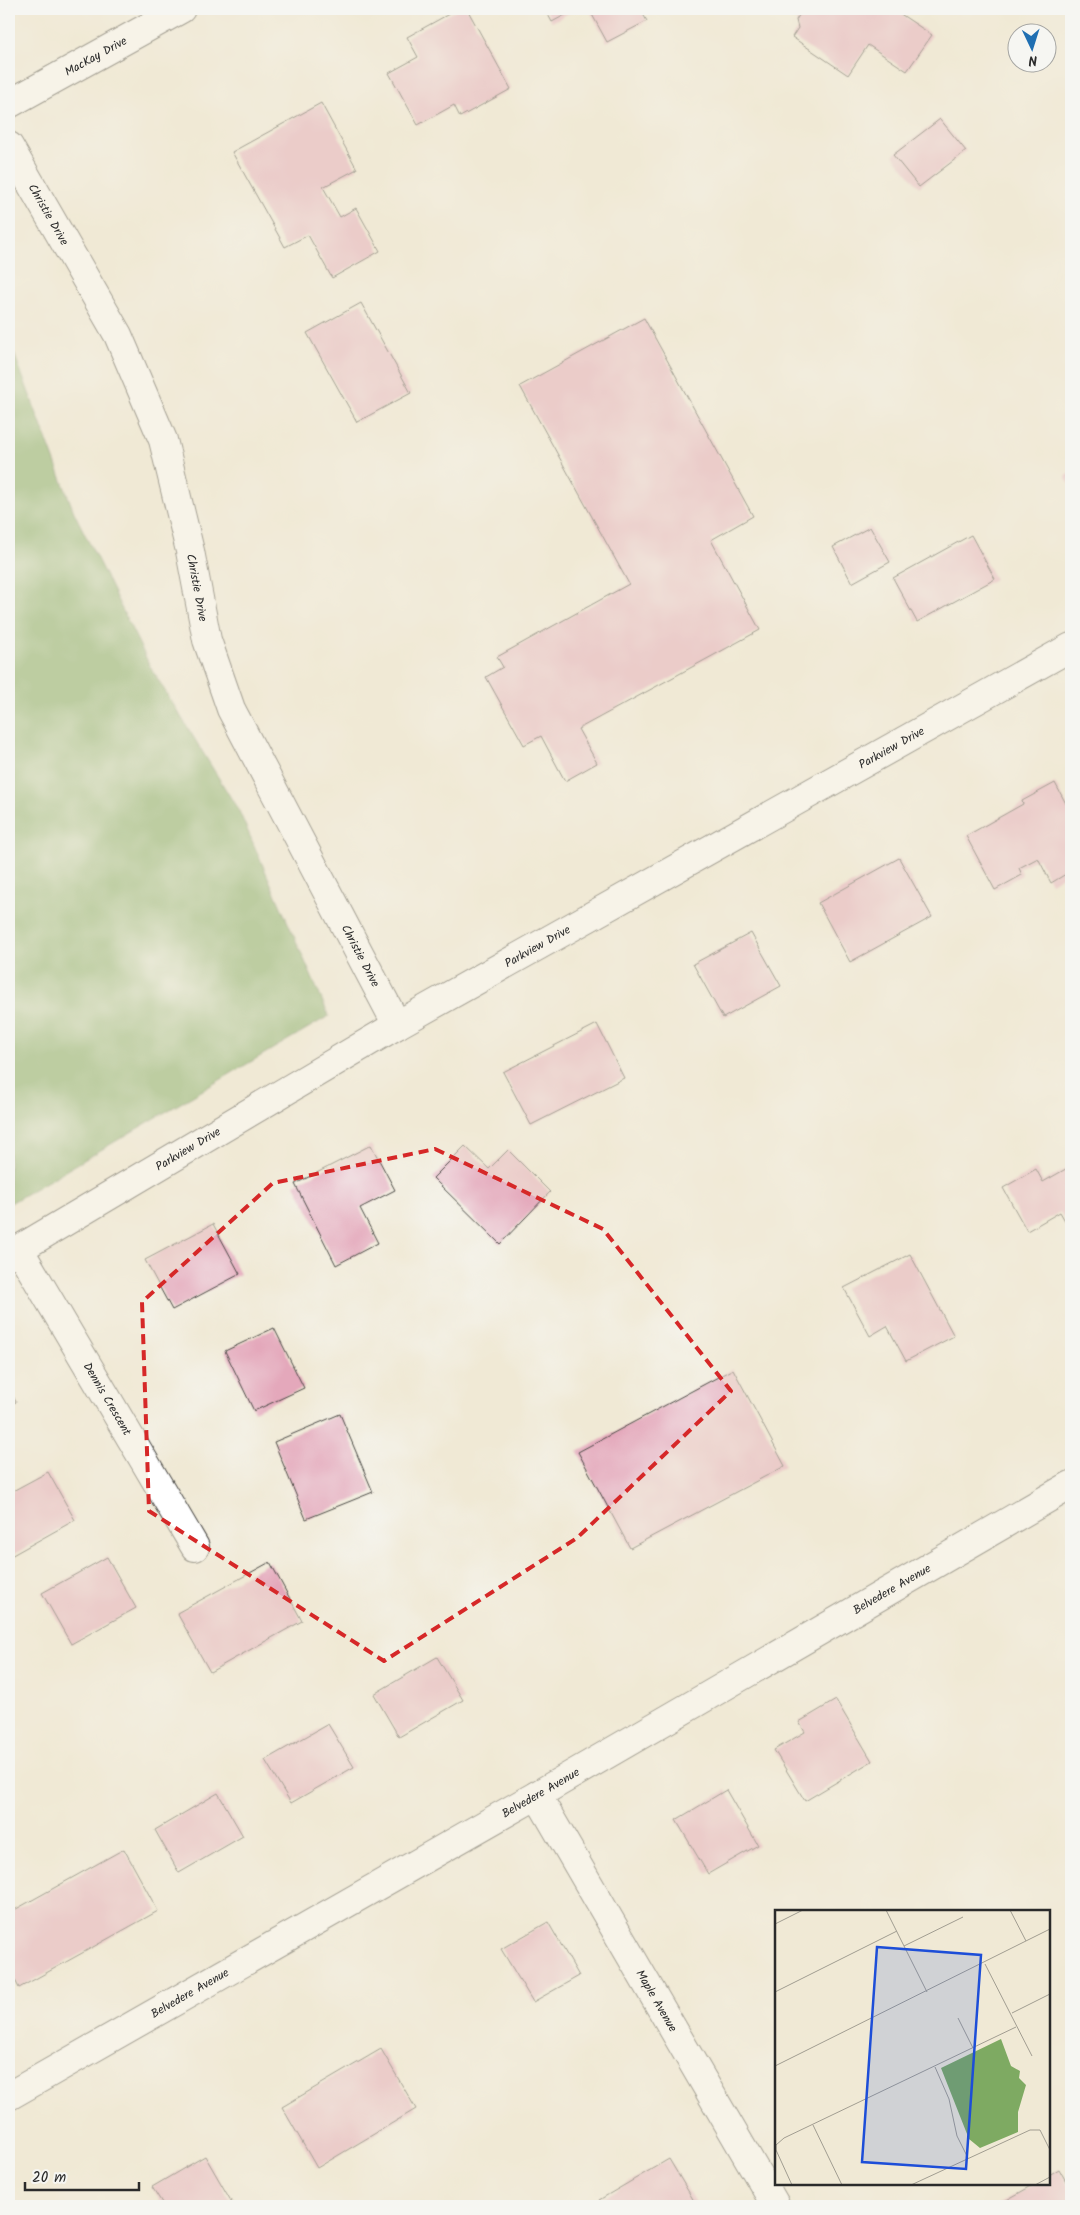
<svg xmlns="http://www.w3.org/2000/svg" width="1080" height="2215" viewBox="0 0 1080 2215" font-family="Kalam,sans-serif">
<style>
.forest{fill:#7eaa62;stroke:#546a46}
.building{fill:#e4a8bb}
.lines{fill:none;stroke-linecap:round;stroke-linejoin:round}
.street-casing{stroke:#494844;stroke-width:30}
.secondary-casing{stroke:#494844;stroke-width:30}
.street{stroke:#fff;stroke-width:28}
.secondary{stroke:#fff;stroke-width:28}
.marked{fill:none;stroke:#d62828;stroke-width:4;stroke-dasharray:10 6;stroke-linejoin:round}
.labels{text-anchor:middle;stroke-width:4.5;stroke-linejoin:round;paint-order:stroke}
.street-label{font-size:12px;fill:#2b2b2b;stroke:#f6f6f2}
.inset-road{fill:none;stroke:#a19d91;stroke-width:1}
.view{fill:#1d4ed8;fill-opacity:0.15;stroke:#1d4ed8;stroke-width:2.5}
.inset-edge{fill:none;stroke:#2b2b2b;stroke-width:2.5}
</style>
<rect width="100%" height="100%" fill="#f6f6f2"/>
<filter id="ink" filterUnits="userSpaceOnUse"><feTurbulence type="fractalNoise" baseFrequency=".02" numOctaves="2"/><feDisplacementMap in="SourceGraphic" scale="10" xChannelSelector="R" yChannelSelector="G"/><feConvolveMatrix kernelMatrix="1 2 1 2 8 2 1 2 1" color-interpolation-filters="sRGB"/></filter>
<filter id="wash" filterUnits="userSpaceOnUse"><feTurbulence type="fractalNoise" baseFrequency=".0096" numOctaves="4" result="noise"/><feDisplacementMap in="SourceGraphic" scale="20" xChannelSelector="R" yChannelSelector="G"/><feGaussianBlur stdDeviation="1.12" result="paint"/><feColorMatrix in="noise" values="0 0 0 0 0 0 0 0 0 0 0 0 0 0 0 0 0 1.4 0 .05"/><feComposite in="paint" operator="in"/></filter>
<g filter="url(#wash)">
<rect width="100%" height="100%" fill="#f0e9d5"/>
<path class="forest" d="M 9,340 L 74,512 L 151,668 L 239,811 L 329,1016 L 9,1204 Z"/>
<g id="blocks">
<path class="building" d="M 458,9 L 467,9 L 511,89 L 460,117 L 454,105 L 418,125 L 389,73 L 418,57 L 407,37 Z
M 545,9 L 576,9 L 552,22 Z
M 589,9 L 640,9 L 647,21 L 607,42 Z
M 803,9 L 893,9 L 932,35 L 907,71 L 868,45 L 848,75 L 792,37 L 798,28 L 796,20 Z
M 321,103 L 357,169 L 323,187 L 340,217 L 356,208 L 380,251 L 332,278 L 308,235 L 285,247 L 232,152 Z
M 940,119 L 966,151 L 919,187 L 893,155 Z
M 361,303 L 411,393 L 357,422 L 307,333 Z
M 644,318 L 753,516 L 711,540 L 760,630 L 578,729 L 597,763 L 565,781 L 541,736 L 524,745 L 486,677 L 503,667 L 497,657 L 629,584 L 520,386 Z
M 1071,473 L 1071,488 L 1065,476 Z
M 870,527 L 890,562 L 852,583 L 833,547 Z
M 971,535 L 995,579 L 917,622 L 893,578 Z
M 1055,783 L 1071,813 L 1071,871 L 1051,883 L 1038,858 L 1019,868 L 1022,875 L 995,890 L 966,836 L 1023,804 L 1022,801 Z
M 899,858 L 932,917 L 850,962 L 818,903 Z
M 751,933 L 781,986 L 723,1018 L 693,964 Z
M 597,1024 L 624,1078 L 531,1125 L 503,1072 Z
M 371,1145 L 395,1190 L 360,1208 L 378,1243 L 336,1265 L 295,1184 Z
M 465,1146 L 489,1169 L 508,1150 L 550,1192 L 500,1244 L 433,1178 Z
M 1071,1166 L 1071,1231 L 1060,1212 L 1027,1231 L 1003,1188 L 1036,1169 L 1043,1182 Z
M 213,1224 L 240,1274 L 172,1310 L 145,1260 Z
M 910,1254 L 954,1336 L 906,1361 L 887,1326 L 870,1336 L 844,1288 Z
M 274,1328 L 304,1388 L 254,1411 L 225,1351 Z
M 733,1369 L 785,1466 L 630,1548 L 578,1452 Z
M 9,1388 L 16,1402 L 9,1406 Z
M 340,1414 L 373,1492 L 306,1519 L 274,1442 Z
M 48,1472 L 75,1520 L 9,1557 L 9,1493 Z
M 107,1557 L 136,1608 L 71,1644 L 42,1593 Z
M 270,1562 L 302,1621 L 210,1672 L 177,1613 Z
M 437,1657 L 463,1700 L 399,1737 L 374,1694 Z
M 836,1700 L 872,1761 L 805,1801 L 774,1750 L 805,1732 L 799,1722 Z
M 328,1724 L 354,1767 L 291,1803 L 265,1760 Z
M 726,1790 L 758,1845 L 708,1874 L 676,1820 Z
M 218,1793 L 243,1836 L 179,1873 L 155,1830 Z
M 124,1849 L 158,1911 L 19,1988 L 9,1968 L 9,1913 Z
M 548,1922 L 579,1976 L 533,2002 L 501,1949 Z
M 381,2049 L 416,2109 L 317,2168 L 282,2107 Z
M 205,2156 L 234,2206 L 164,2206 L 152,2187 Z
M 669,2159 L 697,2206 L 603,2206 L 599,2200 Z
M 1059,2169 L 1071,2190 L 1071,2206 L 996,2206 L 1035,2184 L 1049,2184 L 1049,2175 Z"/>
</g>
</g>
<g filter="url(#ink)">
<use href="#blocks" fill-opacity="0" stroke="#494844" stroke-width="1"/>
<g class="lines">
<defs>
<g id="street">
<path id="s1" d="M 9,104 L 181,9"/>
<path id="s2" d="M 9,146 L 118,335 L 163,440 L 190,551 L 207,640 L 231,709 L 397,1025"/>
<path id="s3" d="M 19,1249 L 195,1547"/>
<path id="s4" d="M 9,1255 L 397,1025 L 1071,647"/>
<path id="s5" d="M 537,1795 L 776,2206"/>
</g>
<g id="secondary">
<path id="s6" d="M 9,2096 L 537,1795 L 1071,1485"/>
</g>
</defs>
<use href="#street" class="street-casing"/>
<use href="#secondary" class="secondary-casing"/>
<use href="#street" class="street"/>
<use href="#secondary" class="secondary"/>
</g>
</g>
<path d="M0 0H1080V2215H0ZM 435,1149 L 603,1229 L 731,1391 L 577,1538 L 384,1661 L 149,1511 L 142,1302 L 273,1183 Z" fill="#f0e9d5" fill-opacity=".55" fill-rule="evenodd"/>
<path class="marked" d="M 435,1149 L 603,1229 L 731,1391 L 577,1538 L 384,1661 L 149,1511 L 142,1302 L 273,1183 Z"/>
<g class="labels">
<g class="street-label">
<text dy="4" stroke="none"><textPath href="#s1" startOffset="99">MacKay Drive</textPath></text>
<text dy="4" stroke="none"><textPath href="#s2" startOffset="79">Christie Drive</textPath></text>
<text dy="4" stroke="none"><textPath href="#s2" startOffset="484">Christie Drive</textPath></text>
<text dy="4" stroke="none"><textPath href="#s4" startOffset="1018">Parkview Drive</textPath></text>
<text dy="4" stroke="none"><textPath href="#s4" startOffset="612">Parkview Drive</textPath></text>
<text dy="4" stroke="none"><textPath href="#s2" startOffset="889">Christie Drive</textPath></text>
<text dy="4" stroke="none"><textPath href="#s4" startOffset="208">Parkview Drive</textPath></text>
<text dy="4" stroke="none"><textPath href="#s3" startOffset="174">Dennis Crescent</textPath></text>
<text dy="4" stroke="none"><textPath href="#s6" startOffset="1018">Belvedere Avenue</textPath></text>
<text dy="4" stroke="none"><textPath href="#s6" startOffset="612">Belvedere Avenue</textPath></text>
<text dy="4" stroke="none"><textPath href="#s6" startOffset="208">Belvedere Avenue</textPath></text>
<text dy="4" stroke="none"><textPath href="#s5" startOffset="238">Maple Avenue</textPath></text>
</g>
</g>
<g transform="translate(775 1910)">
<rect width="275" height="275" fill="#f0e9d5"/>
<path d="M 226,129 L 236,156 L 245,161 L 244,168 L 251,175 L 243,202 L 243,222 L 205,238 L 194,229 L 166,158 Z" fill="#7eaa62"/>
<path class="inset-road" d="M 111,0 L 152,82M 235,0 L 251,31M 0,14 L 28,0M 129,36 L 188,7M 210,54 L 257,146M 0,82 L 122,21M 237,103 L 275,84M 183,108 L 198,138M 0,156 L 275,19M 160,157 L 174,189 L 182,226 L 193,248M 38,215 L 67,275M 17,275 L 1,240 L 1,235 L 9,228 L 241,117M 136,275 L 255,220 L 265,220 L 275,240M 260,275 L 275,267"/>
<path class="view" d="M 102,37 L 206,45 L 191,259 L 87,252 Z"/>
<rect width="275" height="275" class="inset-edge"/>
</g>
<rect width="1080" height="2215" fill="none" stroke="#f6f6f2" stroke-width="30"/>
<g transform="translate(1032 48) rotate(176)"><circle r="24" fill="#f6f6f2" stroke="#a5a5a2"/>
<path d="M0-4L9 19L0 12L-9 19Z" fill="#1f6fb2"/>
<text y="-8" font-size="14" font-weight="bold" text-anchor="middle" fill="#2b2b2b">N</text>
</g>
<path d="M25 2182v8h114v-8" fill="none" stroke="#2b2b2b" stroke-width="2.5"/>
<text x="32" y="2182" font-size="15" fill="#2b2b2b" stroke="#f6f6f2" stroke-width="4" paint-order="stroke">20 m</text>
</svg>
